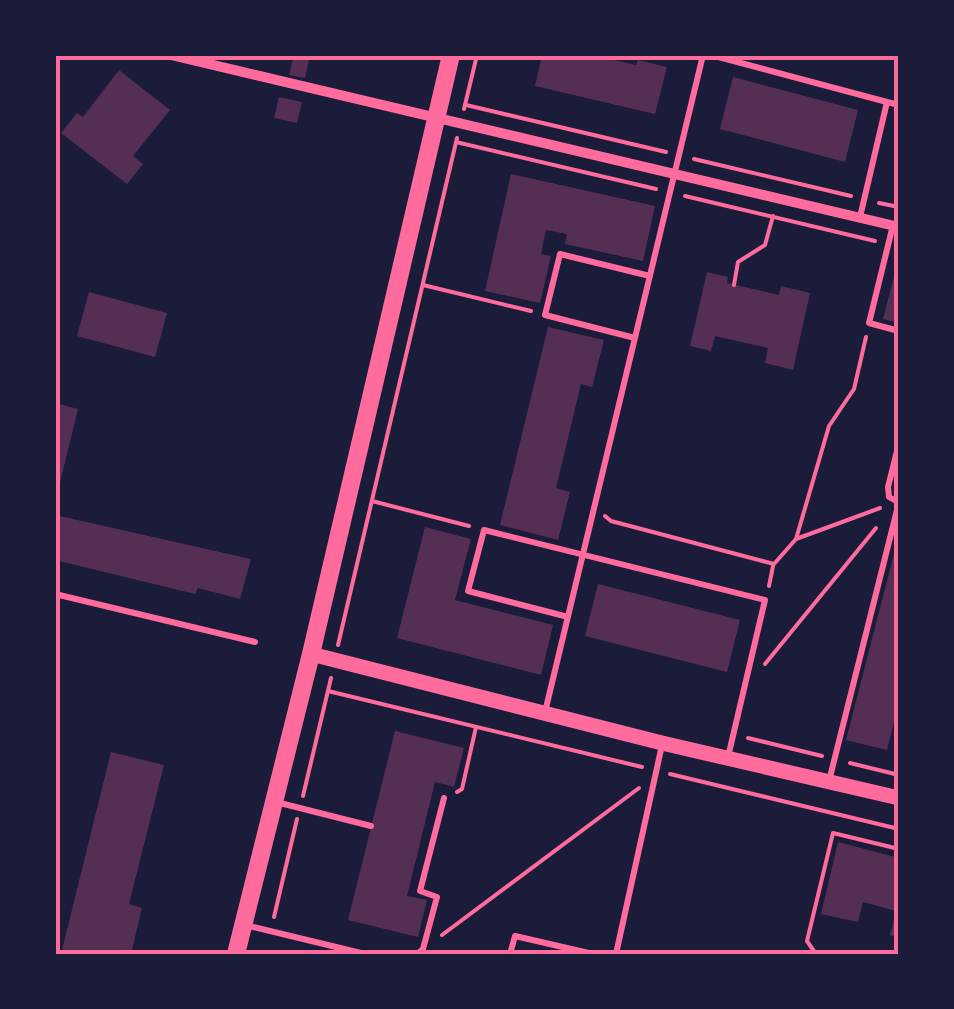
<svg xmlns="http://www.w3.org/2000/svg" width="954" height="1009" viewBox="0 0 954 1009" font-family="'Open Sans',sans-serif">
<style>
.building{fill:#542f53}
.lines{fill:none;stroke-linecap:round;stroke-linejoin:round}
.path{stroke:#ff6b9d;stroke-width:4}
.service{stroke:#ff6b9d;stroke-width:6}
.minor{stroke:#ff6b9d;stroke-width:10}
.tertiary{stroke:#ff6b9d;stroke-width:15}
.secondary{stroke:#ff6b9d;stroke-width:18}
.neatline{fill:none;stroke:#ff6b9d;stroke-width:4}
</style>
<rect width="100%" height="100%" fill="#1b1b3a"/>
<path class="building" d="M 294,55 L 310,55 L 305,78 L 289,75 Z
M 542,55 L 592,55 L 636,65 L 638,60 L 667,67 L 655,114 L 535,86 Z
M 119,70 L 170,110 L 133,156 L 143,164 L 127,184 L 61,133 L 77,113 L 83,117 Z
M 733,77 L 858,110 L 845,162 L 720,129 Z
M 279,97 L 302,102 L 297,123 L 274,118 Z
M 511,174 L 655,206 L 643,261 L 565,244 L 567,234 L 546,230 L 541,254 L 551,256 L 540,303 L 485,291 Z
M 898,261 L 899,261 L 899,323 L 883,319 Z
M 707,272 L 728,277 L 727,283 L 779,295 L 781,286 L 810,293 L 793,370 L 765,363 L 768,348 L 715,336 L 711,351 L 690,346 Z
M 89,292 L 167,313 L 155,357 L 77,336 Z
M 548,327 L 604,340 L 592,387 L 581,384 L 556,488 L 570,492 L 558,540 L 500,525 Z
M 55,403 L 78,409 L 56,499 L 55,499 Z
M 55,515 L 251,559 L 240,599 L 198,588 L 195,594 L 55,560 Z
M 425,527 L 471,539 L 455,600 L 553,625 L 541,675 L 397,638 Z
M 898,538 L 899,702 L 887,750 L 846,740 Z
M 598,584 L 740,620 L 727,672 L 585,636 Z
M 395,731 L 464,748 L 454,787 L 435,782 L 407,896 L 427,900 L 418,937 L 348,920 Z
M 111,752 L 164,765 L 129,904 L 142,908 L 131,954 L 61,954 Z
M 838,842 L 899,858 L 899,938 L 890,935 L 896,911 L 863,902 L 858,922 L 821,914 Z"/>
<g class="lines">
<path class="path" d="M 466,105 L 666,152
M 464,109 L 477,55
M 456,142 L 656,189
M 694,159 L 851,196
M 685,196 L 875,241
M 879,203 L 899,207
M 423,285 L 531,311
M 734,285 L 738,262 L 765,245 L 773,216
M 372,501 L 469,526
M 605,516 L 611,521 L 774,564 L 796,539 L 829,426 L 854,389 L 866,337
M 796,539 L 880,508
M 769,586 L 773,566
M 338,645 L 457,138
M 765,664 L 876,528
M 328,691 L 642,767
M 748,738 L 822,756
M 850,763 L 899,775
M 670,774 L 899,829
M 457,792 L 462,789 L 476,727
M 303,796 L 331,678
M 274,917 L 297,819
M 442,935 L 639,788
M 816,954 L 807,941 L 833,833 L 899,849"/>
<path class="service" d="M 711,55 L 887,102
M 860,217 L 887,102 L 899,105
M 893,225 L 869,323 L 899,331
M 635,338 L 545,315 L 560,254 L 650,276
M 898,502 L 889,497 L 888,487 L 899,443
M 55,594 L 255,642
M 568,617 L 468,591 L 484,530 L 765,600 L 728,757
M 545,712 L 703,55
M 829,781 L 899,502
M 276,802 L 371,826
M 245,925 L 365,954
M 417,954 L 423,949 L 437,897 L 420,891 L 444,798
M 510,954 L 515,936 L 593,954
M 616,954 L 662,745"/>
<path class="minor" d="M 171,55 L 899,227"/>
<path class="tertiary" d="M 311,654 L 662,743 L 899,798"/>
<path class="secondary" d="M 236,954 L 311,654 L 451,55"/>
</g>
<rect width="954" height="1009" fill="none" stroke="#1b1b3a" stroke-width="115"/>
<rect x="58" y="58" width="838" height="894" class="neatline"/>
</svg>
